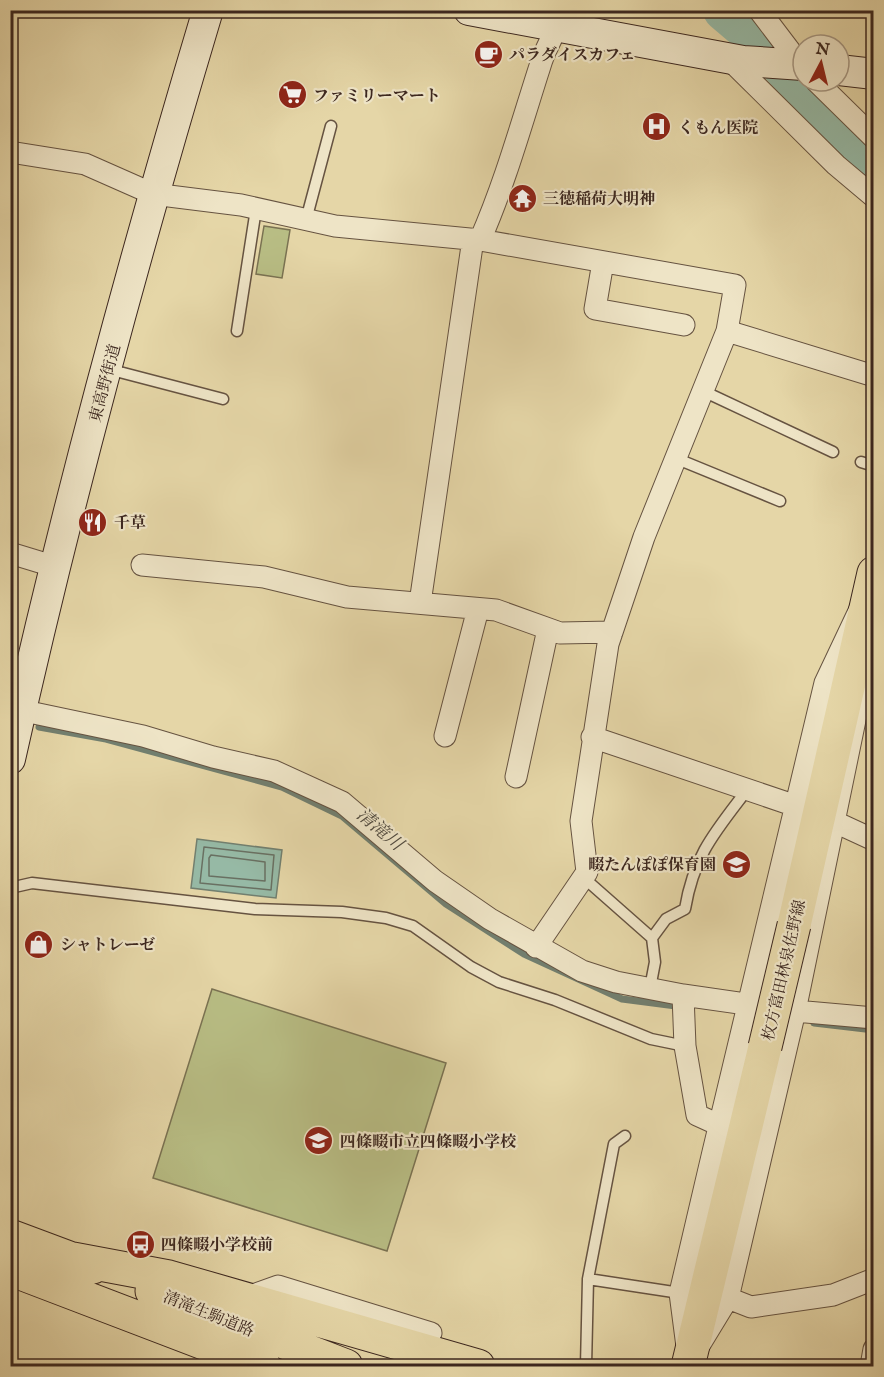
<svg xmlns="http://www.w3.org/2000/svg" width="884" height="1377" viewBox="0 0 884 1377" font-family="'IM FELL English','Noto Serif JP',serif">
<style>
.green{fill:#b8bd84;stroke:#7a7252;stroke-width:1.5}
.water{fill:#96b9a5;stroke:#727f6f;stroke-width:1.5}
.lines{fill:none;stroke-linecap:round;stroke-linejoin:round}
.shore{stroke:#697062;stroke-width:1.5}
.stream{stroke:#727f6f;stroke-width:7}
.river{stroke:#96b9a5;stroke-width:42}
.lane-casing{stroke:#665341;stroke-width:13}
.street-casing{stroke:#665341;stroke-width:23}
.secondary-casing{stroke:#3c271f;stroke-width:32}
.primary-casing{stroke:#3c271f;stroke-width:35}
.highway-casing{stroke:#3c271f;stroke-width:35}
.lane{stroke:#eee4c6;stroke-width:10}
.street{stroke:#eee4c6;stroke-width:21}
.secondary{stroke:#eee4c6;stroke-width:30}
.primary{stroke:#e5d6a7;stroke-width:33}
.highway{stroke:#e5d6a7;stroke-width:33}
.primary-bridge-casing{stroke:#3c271f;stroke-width:35;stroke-linecap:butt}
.primary-bridge{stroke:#e5d6a7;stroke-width:33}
.labels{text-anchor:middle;stroke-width:4.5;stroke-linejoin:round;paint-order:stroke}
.poi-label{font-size:16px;font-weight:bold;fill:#3c271f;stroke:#eee4c6;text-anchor:start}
.street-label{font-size:16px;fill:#3c271f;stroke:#eee4c6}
.water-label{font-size:18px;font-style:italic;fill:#524c40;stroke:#eee4c6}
</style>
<rect width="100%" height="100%" fill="#e5d6a7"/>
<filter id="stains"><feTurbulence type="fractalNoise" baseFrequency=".00333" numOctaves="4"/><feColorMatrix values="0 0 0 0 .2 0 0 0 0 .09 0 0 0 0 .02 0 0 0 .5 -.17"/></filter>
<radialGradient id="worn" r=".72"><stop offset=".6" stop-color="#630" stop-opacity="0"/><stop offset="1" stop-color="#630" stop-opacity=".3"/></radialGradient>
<path class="green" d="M 264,226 L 290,230 L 282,278 L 256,274 Z
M 212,989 L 446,1063 L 387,1251 L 153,1178 Z"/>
<path class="water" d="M 197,839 L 282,850 L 276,898 L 191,888 Z"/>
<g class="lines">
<path class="shore" d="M 204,847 L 274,855 L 271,890 L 200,883 Z
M 211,855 L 265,862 L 265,881 L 209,876 L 209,858 Z"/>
<path class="stream" d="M 39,727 L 106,739 L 282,787 L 342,816 L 446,904 L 524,954 L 622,999 L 676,1006
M 814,1023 L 874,1030"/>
<path class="river" d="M 724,10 L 757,38 L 874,167"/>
<defs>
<path id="lane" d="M 306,220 L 331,126
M 237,331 L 256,209
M 108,369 L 223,399
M 703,391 L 833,452
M 675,458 L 780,501
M 861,462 L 874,466
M 584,878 L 652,938 L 655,962 L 650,988
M 10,888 L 32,883 L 255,909 L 342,912 L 386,918 L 413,926 L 471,967 L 499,982 L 555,1000 L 651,1039 L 685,1046
M 652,938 L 666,919 L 685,909 C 694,855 715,832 747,790
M 588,1279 L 680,1293
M 586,1366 L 588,1279 L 614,1144 L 625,1136"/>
<path id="street" d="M 759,10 L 803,68
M 728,58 L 836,165 L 874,197
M 816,81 L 874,138
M 10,152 L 85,164 L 153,194 L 241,205 L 335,226 L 480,240
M 603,262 L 595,309 L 684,325
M 727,331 L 874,376
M 10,553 L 56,567
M 142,565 L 264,577 L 347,597 L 496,610 L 560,633 L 612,632
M 869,590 L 860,696 L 795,1011 L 728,1298 L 689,1362 L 680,1293 L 713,1152 L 825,683 Z
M 420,603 L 473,239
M 10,708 L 143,736 L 213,757 L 274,771 L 342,802 L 435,881 L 490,919 L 582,971 L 616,982 L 683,995 L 795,1011 L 874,1018
M 445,736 L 478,609
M 592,737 L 796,806
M 516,777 L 548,629
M 835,822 L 874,840
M 536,947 L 587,872 L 581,821 L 608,644 L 644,537 L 727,331 L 735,285 L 480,240 C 505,183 521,125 540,66 C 546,44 557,35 560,10
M 683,995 L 685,1046 L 697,1115 L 719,1125
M 245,1298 L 278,1286 L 431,1333
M 728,1298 L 751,1307 L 833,1295 L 874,1279
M 871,1366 L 874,1349"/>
<path id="secondary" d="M 469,10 L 743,61 L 803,65
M 839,70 L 874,74
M 10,759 C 66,507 134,257 208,10"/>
<path id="primary" d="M 794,925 L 874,573
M 688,1366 L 765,1047"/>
<path id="highway" d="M 10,1236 L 93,1267
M 73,1259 L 169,1277 L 478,1366
M 10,1269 L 264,1366
M 152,1291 L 346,1366"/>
</defs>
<use href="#lane" class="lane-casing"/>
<use href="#street" class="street-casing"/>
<use href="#secondary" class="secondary-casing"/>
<use href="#primary" class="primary-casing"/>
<use href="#highway" class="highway-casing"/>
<use href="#lane" class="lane"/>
<use href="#street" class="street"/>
<use href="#secondary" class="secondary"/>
<use href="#primary" class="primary"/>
<use href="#highway" class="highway"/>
<defs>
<path id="primary-bridge" d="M 765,1047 L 794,925"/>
</defs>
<use href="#primary-bridge" class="primary-bridge-casing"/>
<use href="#primary-bridge" class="primary-bridge"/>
</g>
<defs>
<symbol id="cafe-disc" viewBox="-11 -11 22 22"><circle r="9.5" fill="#8f2418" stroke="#eee4c6"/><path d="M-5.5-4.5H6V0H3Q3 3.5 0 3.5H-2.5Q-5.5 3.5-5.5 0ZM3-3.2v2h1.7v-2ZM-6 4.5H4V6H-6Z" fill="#fff"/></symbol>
<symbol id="supermarket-disc" viewBox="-11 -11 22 22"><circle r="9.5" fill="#8f2418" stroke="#eee4c6"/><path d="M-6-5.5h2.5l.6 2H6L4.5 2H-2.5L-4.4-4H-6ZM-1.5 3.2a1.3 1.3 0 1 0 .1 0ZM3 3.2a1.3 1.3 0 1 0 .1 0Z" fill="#fff"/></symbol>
<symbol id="hospital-disc" viewBox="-11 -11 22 22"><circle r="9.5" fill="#8f2418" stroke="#eee4c6"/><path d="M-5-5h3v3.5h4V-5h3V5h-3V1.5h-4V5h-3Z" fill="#fff"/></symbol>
<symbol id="temple-disc" viewBox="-11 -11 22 22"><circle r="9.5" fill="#8f2418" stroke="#eee4c6"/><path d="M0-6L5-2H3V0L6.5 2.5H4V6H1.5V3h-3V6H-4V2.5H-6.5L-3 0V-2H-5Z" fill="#fff"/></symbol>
<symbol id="restaurant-disc" viewBox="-11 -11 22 22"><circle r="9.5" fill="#8f2418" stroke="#eee4c6"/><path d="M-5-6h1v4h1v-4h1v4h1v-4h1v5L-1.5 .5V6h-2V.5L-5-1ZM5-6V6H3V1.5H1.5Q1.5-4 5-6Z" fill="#fff"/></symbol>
<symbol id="school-disc" viewBox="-11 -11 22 22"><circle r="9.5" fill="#8f2418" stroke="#eee4c6"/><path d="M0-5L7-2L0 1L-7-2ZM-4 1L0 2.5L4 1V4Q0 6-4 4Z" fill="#fff"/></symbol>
<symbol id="shop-disc" viewBox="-11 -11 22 22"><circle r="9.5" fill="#8f2418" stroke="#eee4c6"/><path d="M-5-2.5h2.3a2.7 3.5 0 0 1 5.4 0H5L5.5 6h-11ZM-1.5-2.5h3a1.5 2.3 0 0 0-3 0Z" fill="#fff"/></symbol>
<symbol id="bus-disc" viewBox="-11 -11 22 22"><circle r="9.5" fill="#8f2418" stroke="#eee4c6"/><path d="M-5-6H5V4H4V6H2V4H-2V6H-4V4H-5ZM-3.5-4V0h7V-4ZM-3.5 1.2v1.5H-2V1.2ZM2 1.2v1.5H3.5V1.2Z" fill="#fff"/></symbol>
</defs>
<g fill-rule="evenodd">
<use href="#cafe-disc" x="472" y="38" width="33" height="33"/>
<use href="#supermarket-disc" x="276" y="78" width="33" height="33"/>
<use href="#hospital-disc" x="640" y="110" width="33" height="33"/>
<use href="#temple-disc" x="506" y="182" width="33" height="33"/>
<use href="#restaurant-disc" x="76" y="506" width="33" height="33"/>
<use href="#school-disc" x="720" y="848" width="33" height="33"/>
<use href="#shop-disc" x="22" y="928" width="33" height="33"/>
<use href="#school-disc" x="302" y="1124" width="33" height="33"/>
<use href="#bus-disc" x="124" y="1228" width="33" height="33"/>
</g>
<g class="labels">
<g class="poi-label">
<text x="509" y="60">パラダイスカフェ</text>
<text x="313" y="101">ファミリーマート</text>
<text x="678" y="133">くもん医院</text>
<text x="543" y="204">三徳稲荷大明神</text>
<text x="114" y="528">千草</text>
<text x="716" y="870" text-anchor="end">畷たんぽぽ保育園</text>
<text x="60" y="950">シャトレーゼ</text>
<text x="340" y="1147">四條畷市立四條畷小学校</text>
<text x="161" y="1250">四條畷小学校前</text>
</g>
<g class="street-label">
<text transform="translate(104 383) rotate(-75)" y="6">東高野街道</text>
<text transform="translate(783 970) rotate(-77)" y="6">枚方富田林泉佐野線</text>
<text transform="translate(209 1313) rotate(22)" y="6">清滝生駒道路</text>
</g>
<g class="water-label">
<text transform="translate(380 829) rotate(40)" y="6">清滝川</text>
</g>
</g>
<rect width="884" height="1377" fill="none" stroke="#e5d6a7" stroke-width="36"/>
<rect x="12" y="12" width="860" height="1353" fill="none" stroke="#3c271f" stroke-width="3"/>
<rect x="18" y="18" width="848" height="1341" fill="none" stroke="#3c271f" stroke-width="1.5"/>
<g transform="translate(821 63) rotate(7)"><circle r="28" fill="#eee4c6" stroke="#a79883" stroke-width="1.5"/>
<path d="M0-4.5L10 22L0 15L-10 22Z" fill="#8f2418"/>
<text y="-9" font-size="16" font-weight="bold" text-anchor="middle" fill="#3c271f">N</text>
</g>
<rect width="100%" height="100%" filter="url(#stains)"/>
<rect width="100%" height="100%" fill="url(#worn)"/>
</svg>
